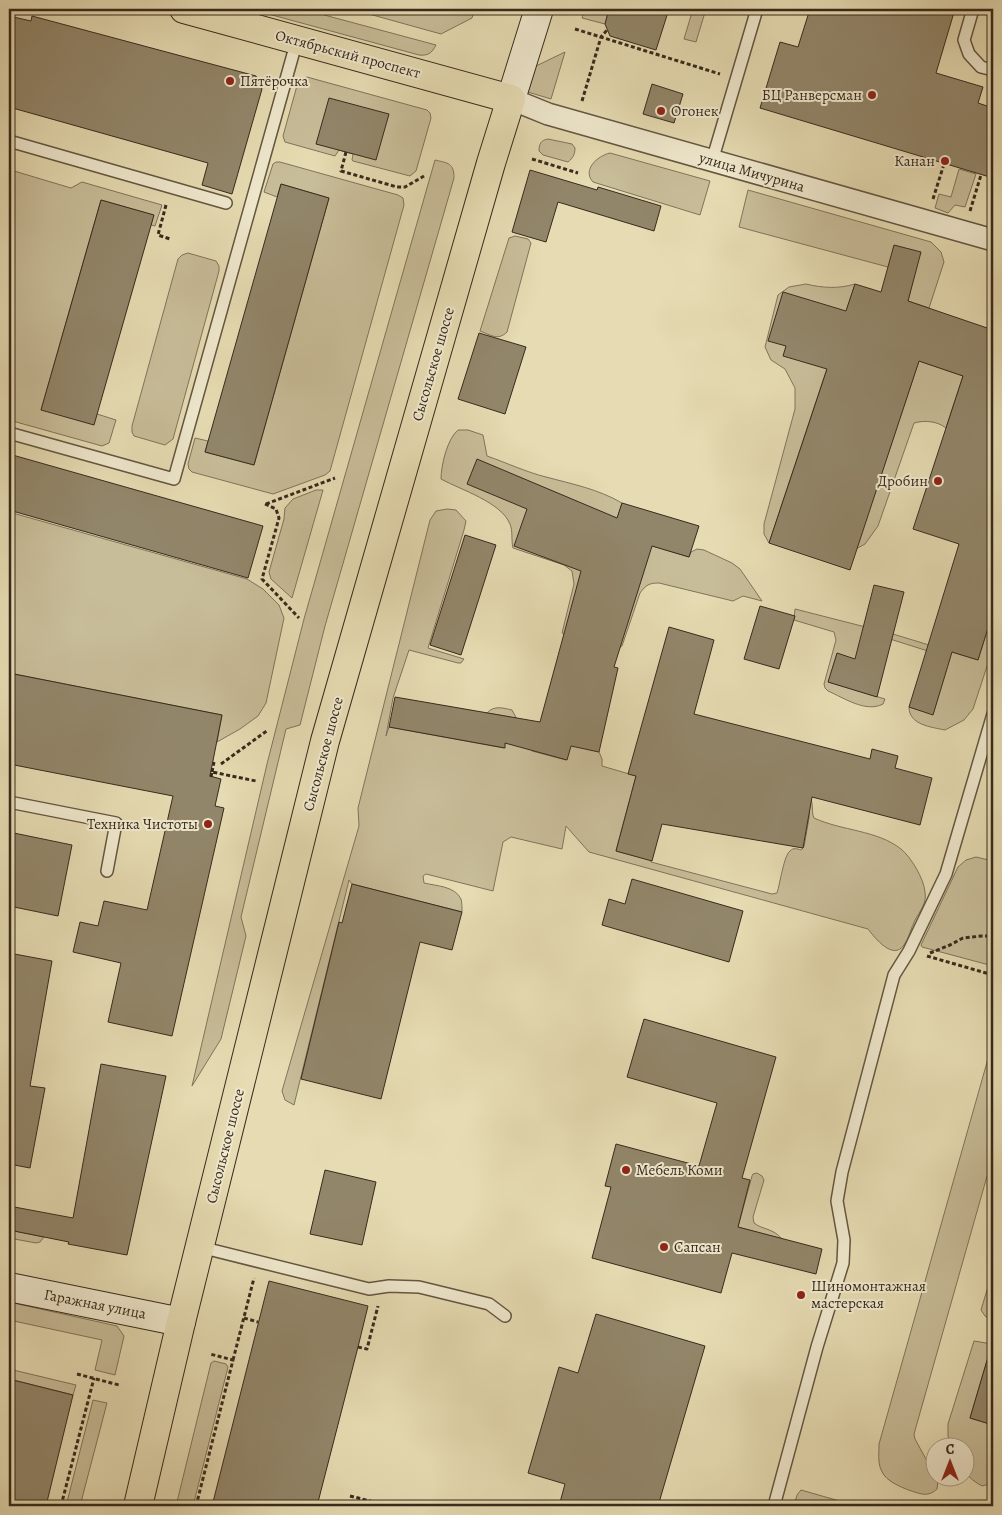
<svg xmlns="http://www.w3.org/2000/svg" width="1002" height="1515" viewBox="0 0 1002 1515" font-family="Alegreya,serif">
<style>
.green{fill:#c8bd99;stroke:#80745b}
.building{fill:#92866a;stroke:#372a1d}
.lines{fill:none;stroke-linecap:round;stroke-linejoin:round}
.lane-casing{stroke:#635642;stroke-width:14}
.street-casing{stroke:#635642;stroke-width:24}
.secondary-casing{stroke:#372a1d;stroke-width:30}
.primary-casing{stroke:#372a1d;stroke-width:30}
.path{stroke:#372a1d;stroke-width:3;stroke-dasharray:4 2.5;stroke-linecap:butt}
.lane{stroke:#efe8cd;stroke-width:11}
.street{stroke:#efe8cd;stroke-width:21}
.secondary{stroke:#efe8cd;stroke-width:28}
.primary{stroke:#e6dbb2;stroke-width:28}
.poi-dot{fill:#8f2418;stroke:#efe8cd;stroke-width:2}
.labels{text-anchor:middle;stroke-width:4;stroke-linejoin:round;paint-order:stroke}
.street-label{font-size:15px;fill:#372a1d;stroke:#efe8cd}
.poi-label{font-size:15px;fill:#372a1d;stroke:#efe8cd;text-anchor:start}
</style>
<rect width="100%" height="100%" fill="#e6dbb2"/>
<filter id="stains"><feTurbulence type="fractalNoise" baseFrequency=".004" numOctaves="4"/><feColorMatrix values="0 0 0 0 .2 0 0 0 0 .09 0 0 0 0 .02 0 0 0 .5 -.17"/></filter>
<radialGradient id="worn" r=".72"><stop offset=".6" stop-color="#630" stop-opacity="0"/><stop offset="1" stop-color="#630" stop-opacity=".3"/></radialGradient>
<path class="green" d="M 250,9 L 302,9 L 436,45 C 432,53 428,56 419,55 Z
M 351,9 L 475,9 L 472,18 L 441,34 Z
M 585,9 L 609,9 L 605,24 L 582,18 Z
M 693,9 L 706,9 L 696,42 L 684,39 Z
M 565,52 L 551,99 L 528,92 L 536,66 Z
M 307,77 L 427,110 L 430,113 L 431,118 L 416,171 L 410,176 L 353,161 L 352,160 L 353,154 L 339,150 L 335,156 L 285,142 L 283,136 L 298,82 L 302,79 Z
M 548,139 L 572,144 L 575,148 C 575,154 573,158 568,162 L 543,155 L 539,151 C 539,144 541,140 548,139 Z
M 610,153 L 710,181 L 700,215 L 593,182 C 582,170 597,156 610,153 Z
M 435,160 C 448,163 454,163 454,178 L 325,626 L 300,725 L 286,729 L 241,917 L 246,936 L 221,1039 L 192,1086 L 267,764 L 304,619 Z
M 276,162 L 280,162 L 398,195 L 403,198 L 404,205 L 330,471 L 325,475 L 273,494 L 192,472 L 189,469 L 188,464 L 195,438 L 208,441 L 205,452 L 254,465 L 329,198 L 281,184 L 277,197 L 264,192 L 273,164 Z
M 9,167 L 14,171 L 71,188 L 82,182 L 162,205 L 155,226 L 151,225 L 153,215 L 101,200 L 41,410 L 97,414 L 116,420 L 109,443 L 102,446 L 9,420 Z
M 959,169 L 976,174 L 965,207 L 955,205 L 948,213 L 935,208 L 939,194 L 951,197 Z
M 748,190 L 931,242 L 941,252 L 944,262 L 929,308 L 908,301 L 914,276 L 888,267 L 739,227 Z
M 515,236 L 528,239 L 531,243 L 507,332 C 498,341 491,335 480,331 L 509,238 Z
M 188,253 L 216,261 L 219,266 L 219,271 L 173,439 L 165,445 L 134,436 L 132,432 L 132,426 L 178,259 L 182,255 Z
M 806,284 C 823,288 838,289 855,284 L 769,543 L 764,534 L 764,524 L 795,409 L 795,388 L 785,369 L 771,360 L 765,347 L 778,295 L 789,287 Z
M 919,361 L 963,376 L 946,428 C 937,421 925,420 914,423 L 878,526 L 865,544 L 856,549 Z
M 458,430 L 468,430 L 483,435 L 487,456 C 507,463 526,472 546,477 C 572,484 598,489 622,503 L 613,534 L 689,557 L 691,552 L 697,549 L 704,550 L 732,563 L 740,569 L 762,601 L 743,596 L 733,601 L 659,583 C 649,583 646,585 640,593 L 622,646 L 618,648 L 564,634 L 562,633 L 574,584 L 572,571 L 564,565 L 513,548 C 511,540 513,531 510,524 C 501,502 461,490 441,479 C 441,466 447,439 458,430 Z
M 316,490 L 323,490 L 292,598 L 271,579 L 269,572 L 284,519 L 285,508 L 293,499 Z
M 447,509 L 456,510 L 466,521 L 464,530 L 428,648 L 464,659 L 461,663 L 458,663 L 409,650 L 393,698 L 386,736 L 389,727 L 504,748 L 510,717 L 487,713 C 494,705 503,708 512,710 L 519,723 L 536,735 L 532,751 L 566,760 L 571,745 L 599,752 L 602,759 L 602,766 L 636,776 L 616,851 L 651,860 L 651,862 L 772,894 L 777,893 C 780,884 784,855 790,851 C 794,847 797,849 801,850 L 804,847 L 809,818 L 810,798 C 814,804 811,812 814,818 C 842,831 877,830 901,849 C 911,857 924,879 925,892 C 927,903 920,911 915,920 C 911,928 909,938 904,945 C 893,961 875,938 868,929 L 589,852 L 566,826 L 562,849 L 511,837 L 503,842 L 493,891 L 430,875 L 426,874 L 423,876 L 424,883 C 436,886 455,886 461,899 C 462,903 462,908 462,912 L 352,884 L 349,880 L 294,1105 L 285,1100 L 282,1091 L 359,826 L 358,808 L 430,520 L 436,511 Z
M 9,512 L 247,579 L 263,589 L 279,605 L 284,618 L 266,703 L 258,716 L 240,729 L 217,742 L 222,715 L 9,673 Z
M 795,609 L 893,634 L 978,660 L 993,612 L 993,648 L 973,709 L 964,720 L 945,730 C 931,727 909,725 909,707 L 933,714 L 950,658 L 871,633 L 862,661 L 828,682 L 885,699 L 883,704 C 866,713 844,698 828,691 L 825,688 L 824,684 L 836,640 L 834,632 L 794,620 Z
M 976,857 L 993,861 L 993,966 L 922,947 L 921,945 L 958,867 L 966,860 Z
M 993,1041 L 993,1155 L 914,1434 L 915,1439 L 938,1481 L 937,1489 C 933,1493 928,1495 922,1494 C 912,1492 890,1484 884,1475 C 877,1465 879,1456 879,1444 Z
M 757,1173 L 762,1176 L 764,1180 L 753,1217 L 754,1223 C 763,1230 773,1228 782,1239 L 738,1227 L 752,1176 L 753,1174 Z
M 9,1230 L 44,1237 L 40,1242 L 36,1243 L 9,1238 Z
M 993,1270 L 993,1321 L 985,1316 L 981,1310 Z
M 9,1302 L 117,1326 L 124,1336 L 115,1375 L 95,1370 L 102,1340 L 9,1320 Z
M 974,1341 L 992,1344 L 970,1418 L 993,1425 L 993,1483 L 982,1486 C 961,1474 965,1469 964,1448 L 953,1447 L 948,1436 L 948,1424 Z
M 214,1361 L 226,1364 L 228,1367 L 193,1506 L 176,1506 L 211,1363 Z
M 9,1369 L 76,1385 L 73,1395 L 9,1379 Z
M 93,1400 L 107,1403 L 80,1506 L 67,1502 Z
M 801,1490 L 857,1506 L 794,1506 L 797,1495 Z"/>
<path class="building" d="M 609,9 L 669,9 L 656,50 L 610,36 L 605,24 Z
M 810,9 L 955,9 L 936,73 L 983,87 L 978,103 L 993,108 L 993,178 L 760,108 L 780,42 L 798,47 Z
M 9,16 L 31,21 L 32,16 L 256,76 L 262,89 L 232,194 L 202,185 L 208,163 L 9,107 Z
M 652,84 L 683,94 L 674,123 L 643,114 Z
M 329,98 L 389,114 L 376,160 L 316,144 Z
M 530,170 L 597,190 L 598,187 L 661,206 L 654,231 L 558,202 L 546,242 L 512,232 Z
M 281,184 L 329,198 L 254,465 L 205,452 Z
M 101,200 L 154,215 L 94,425 L 41,410 Z
M 894,245 L 921,252 L 908,301 L 993,330 L 993,612 L 978,660 L 952,652 L 933,715 L 909,707 L 959,544 L 913,529 L 963,376 L 919,361 L 850,570 L 769,543 L 827,369 L 783,356 L 786,346 L 768,341 L 783,292 L 846,311 L 855,284 L 881,292 Z
M 479,333 L 526,347 L 505,414 L 458,399 Z
M 9,454 L 263,526 L 248,578 L 9,510 Z
M 477,459 L 617,518 L 622,503 L 699,526 L 689,557 L 652,546 L 614,667 L 618,668 L 599,752 L 571,746 L 567,760 L 505,743 L 505,748 L 389,727 L 395,697 L 540,722 L 581,571 L 514,546 L 527,509 L 467,484 Z
M 465,535 L 496,545 L 461,655 L 430,645 Z
M 874,585 L 904,592 L 877,697 L 828,682 L 837,653 L 855,659 Z
M 760,606 L 795,616 L 779,669 L 744,659 Z
M 669,627 L 714,640 L 694,714 L 870,759 L 872,749 L 898,756 L 895,768 L 932,778 L 920,825 L 812,797 L 803,848 L 662,824 L 652,861 L 616,851 L 636,776 L 628,774 Z
M 9,673 L 222,715 L 210,776 L 221,779 L 215,806 L 224,808 L 172,1036 L 108,1022 L 121,963 L 73,952 L 80,922 L 98,926 L 104,901 L 147,910 L 173,796 L 9,764 Z
M 9,832 L 72,845 L 58,916 L 9,906 Z
M 632,879 L 743,911 L 729,962 L 602,925 L 609,899 L 625,904 Z
M 352,884 L 462,912 L 452,950 L 420,942 L 381,1099 L 301,1079 L 339,922 L 342,923 Z
M 9,953 L 52,961 L 30,1086 L 45,1088 L 30,1168 L 9,1164 Z
M 644,1019 L 776,1057 L 742,1178 L 750,1180 L 738,1227 L 822,1249 L 816,1274 L 732,1253 L 721,1293 L 592,1258 L 611,1187 L 605,1186 L 616,1144 L 699,1166 L 717,1103 L 627,1077 Z
M 101,1064 L 166,1076 L 127,1255 L 68,1244 L 69,1242 L 9,1230 L 9,1206 L 73,1218 Z
M 325,1170 L 376,1182 L 362,1245 L 310,1234 Z
M 269,1281 L 368,1306 L 358,1347 L 317,1506 L 212,1506 Z
M 596,1314 L 705,1346 L 658,1506 L 559,1506 L 565,1484 L 528,1473 L 559,1367 L 578,1373 Z
M 988,1357 L 993,1358 L 993,1425 L 970,1418 Z
M 9,1379 L 73,1395 L 46,1506 L 9,1506 Z"/>
<g class="lines">
<defs>
<path id="lane" d="M 973,9 L 964,40 L 969,54 L 981,67 L 993,70
M 9,141 L 226,203
M 712,161 L 757,9
M 9,433 L 174,479 L 297,40
M 9,802 L 116,823 L 107,871
M 200,1247 L 369,1289 L 389,1286 L 419,1287 L 489,1304 L 505,1316
M 774,1506 L 817,1347 L 843,1263 L 844,1240 L 837,1201 L 842,1172 L 894,975 L 909,951 L 946,874 L 993,714"/>
<path id="street" d="M 511,99 L 548,114 L 993,240"/>
<path id="secondary" d="M 511,99 L 539,9
M 9,1287 L 181,1322"/>
<path id="primary" d="M 138,1506 L 181,1322 L 325,741 L 491,163 L 511,99 L 184,9"/>
</defs>
<use href="#lane" class="lane-casing"/>
<use href="#street" class="street-casing"/>
<use href="#secondary" class="secondary-casing"/>
<use href="#primary" class="primary-casing"/>
<path class="path" d="M 575,29 L 720,74
M 582,101 L 601,37 L 607,30
M 346,152 L 341,171 L 397,187 L 405,187 L 424,176
M 532,159 L 578,173
M 933,199 L 944,164
M 166,205 L 158,235 L 170,239
M 970,211 L 981,175
M 265,504 L 276,509 L 279,518 L 262,579 L 299,618
M 266,504 L 335,478
M 221,764 L 268,730
M 212,772 L 214,762
M 211,777 L 212,772 L 256,781
M 930,953 L 950,945 L 963,938 L 982,936 L 993,936
M 927,956 L 993,975
M 244,1318 L 258,1322
M 358,1347 L 367,1349 L 378,1306
M 233,1360 L 254,1278
M 77,1374 L 119,1385
M 350,1496 L 390,1506
M 61,1506 L 94,1378
M 196,1506 L 233,1360 L 210,1354"/>
<use href="#lane" class="lane"/>
<use href="#street" class="street"/>
<use href="#secondary" class="secondary"/>
<use href="#primary" class="primary"/>
</g>
<g class="poi-dot">
<circle cx="230" cy="81" r="5"/>
<circle cx="872" cy="95" r="5"/>
<circle cx="661" cy="111" r="5"/>
<circle cx="945" cy="161" r="5"/>
<circle cx="938" cy="481" r="5"/>
<circle cx="208" cy="824" r="5"/>
<circle cx="626" cy="1170" r="5"/>
<circle cx="664" cy="1247" r="5"/>
<circle cx="801" cy="1295" r="5"/>
</g>
<g class="labels">
<g class="street-label">
<text transform="translate(348 54) rotate(15)" y="5">Октябрьский проспект</text>
<text transform="translate(752 172) rotate(16)" y="5">улица Мичурина</text>
<text transform="translate(433 364) rotate(-74)" y="5">Сысольское шоссе</text>
<text transform="translate(323 754) rotate(-75)" y="5">Сысольское шоссе</text>
<text transform="translate(225 1146) rotate(-76)" y="5">Сысольское шоссе</text>
<text transform="translate(95 1304) rotate(11)" y="5">Гаражная улица</text>
</g>
<g class="poi-label">
<text x="240" y="86">Пятёрочка</text>
<text x="862" y="100" text-anchor="end">БЦ Ранверсман</text>
<text x="671" y="116">Огонек</text>
<text x="935" y="166" text-anchor="end">Канан</text>
<text x="928" y="486" text-anchor="end">Дробин</text>
<text x="198" y="829" text-anchor="end">Техника Чистоты</text>
<text x="636" y="1175">Мебель Коми</text>
<text x="674" y="1252">Сапсан</text>
<text x="811" y="1291">Шиномонтажная<tspan x="811" dy="17">мастерская</tspan></text>
</g>
</g>
<rect width="1002" height="1515" fill="none" stroke="#e6dbb2" stroke-width="30"/>
<rect x="10" y="10" width="982" height="1495" fill="none" stroke="#372a1d" stroke-width="2.5"/>
<rect x="15" y="15" width="972" height="1485" fill="none" stroke="#372a1d"/>
<g transform="translate(950 1462)"><circle r="24" fill="#efe8cd" stroke="#a59c87"/>
<path d="M0-4L9 19L0 12L-9 19Z" fill="#8f2418"/>
<text y="-8" font-size="14" font-weight="bold" text-anchor="middle" fill="#372a1d">С</text>
</g>
<rect width="100%" height="100%" filter="url(#stains)"/>
<rect width="100%" height="100%" fill="url(#worn)"/>
</svg>
